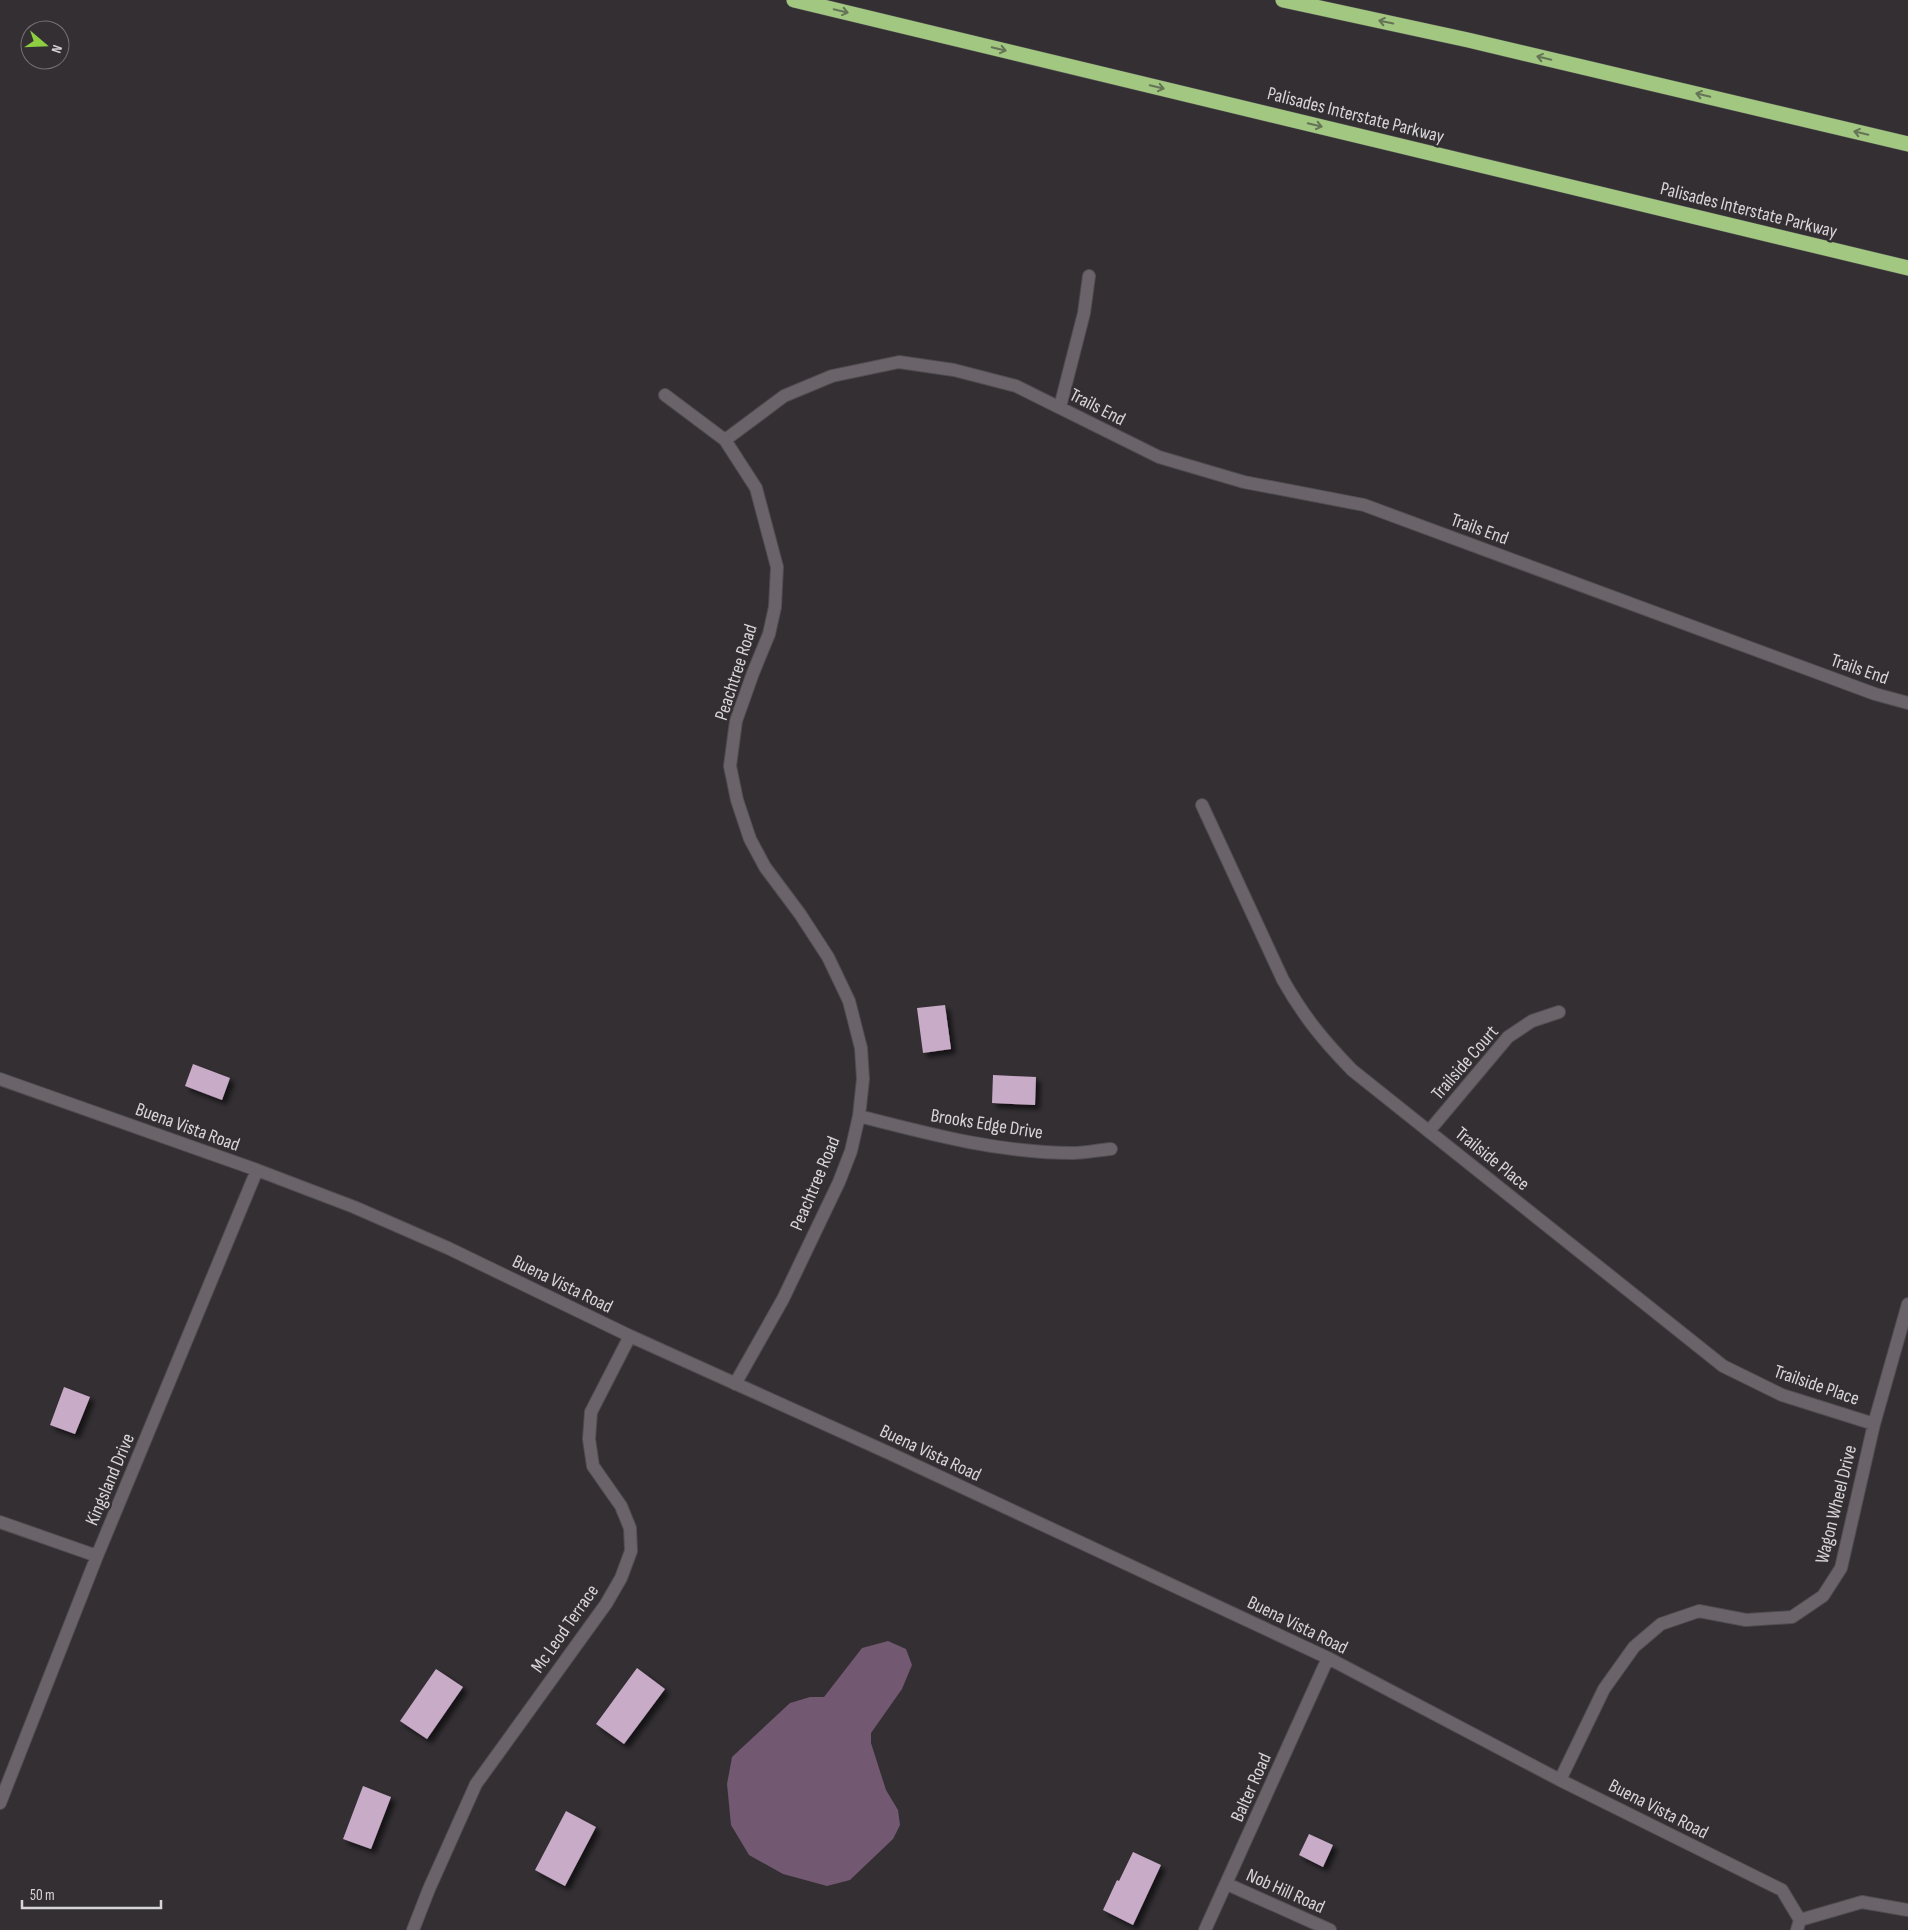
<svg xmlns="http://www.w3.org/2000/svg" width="1908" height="1930" viewBox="0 0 1908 1930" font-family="'Sofia Sans Condensed',sans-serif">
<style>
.water{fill:#725871}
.building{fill:#c8abc7;filter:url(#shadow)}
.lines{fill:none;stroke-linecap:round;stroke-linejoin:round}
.minor-casing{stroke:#504c50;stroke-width:14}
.highway-casing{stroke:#504c50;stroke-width:16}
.minor{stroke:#6a646a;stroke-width:12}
.highway{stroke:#a2c780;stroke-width:15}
.oneway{stroke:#657356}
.labels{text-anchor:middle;stroke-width:5;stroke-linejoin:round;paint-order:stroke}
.street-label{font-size:19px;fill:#d8d5d8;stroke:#332f33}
</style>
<defs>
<filter id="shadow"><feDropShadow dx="4.5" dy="4.5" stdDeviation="2.5" flood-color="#0009"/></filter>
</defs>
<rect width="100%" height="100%" fill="#332f33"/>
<path class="water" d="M 888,1641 L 906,1649 L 912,1665 L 902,1689 L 871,1733 L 871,1743 L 886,1790 L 898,1810 L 900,1825 L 893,1839 L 850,1880 L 827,1886 L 783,1874 L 749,1855 L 731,1825 L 727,1784 L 732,1757 L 790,1703 L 810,1697 L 824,1697 L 862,1648 Z"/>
<path class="building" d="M 945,1005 L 951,1049 L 923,1053 L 917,1008 Z
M 193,1064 L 230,1078 L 222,1100 L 185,1086 Z
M 993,1075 L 1036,1077 L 1035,1105 L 992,1103 Z
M 64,1387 L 90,1397 L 75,1434 L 50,1425 Z
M 637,1668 L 665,1689 L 624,1744 L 596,1724 Z
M 436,1669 L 463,1687 L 427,1739 L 400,1721 Z
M 363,1786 L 391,1797 L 371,1849 L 343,1839 Z
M 566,1811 L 596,1827 L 565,1886 L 535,1870 Z
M 1309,1834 L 1333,1845 L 1323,1867 L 1299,1855 Z
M 1133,1852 L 1161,1865 L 1133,1925 L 1103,1910 L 1117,1880 L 1119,1881 Z"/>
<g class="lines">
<defs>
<path id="minor" d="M 665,395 L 725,440
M 1060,407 L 1084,313 L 1089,276
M 1202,805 L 1283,980 C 1304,1017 1323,1040 1352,1070 L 1723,1366 L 1782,1395 L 1874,1424
M 0,1079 L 257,1170 L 354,1207 L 448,1248 L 630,1336 L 889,1453 L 1328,1658 L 1560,1780 L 1782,1890 L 1800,1920 L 1797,1930
M 859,1116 C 929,1134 1000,1153 1073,1153 C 1085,1153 1098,1150 1111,1149
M 1429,1131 L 1508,1037 L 1532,1021 L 1559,1012
M 735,1384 L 783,1299 L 839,1182 L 851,1151 L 859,1116 L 863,1079 L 861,1048 L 849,1001 L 828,957 L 800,914 L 765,867 L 750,839 L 737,800 L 730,766 L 736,721 L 753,673 L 769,634 L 775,607 L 777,567 L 756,488 L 725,440 L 784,396 L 832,376 L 899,362 L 954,370 L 1016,386 L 1159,457 L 1244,482 L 1364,505 L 1875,694 L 1908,703
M 0,1522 L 97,1556
M 1560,1780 L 1604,1689 L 1634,1647 L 1661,1624 L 1699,1611 L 1746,1620 L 1792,1617 L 1823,1596 L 1841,1568 L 1874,1424 L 1908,1304
M 0,1803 L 97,1556 L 257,1170
M 1227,1884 L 1330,1930
M 1800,1920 L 1862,1902 L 1908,1910
M 413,1930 L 429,1889 L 476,1784 L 606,1604 L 621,1578 L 631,1551 L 630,1528 L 621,1506 L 593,1466 L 589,1439 L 591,1412 L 630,1336
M 1205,1930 L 1328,1658"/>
<path id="highway" d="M 794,0 L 1908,268
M 1283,0 L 1468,40 L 1908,144"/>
</defs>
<use href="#minor" class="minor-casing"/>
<use href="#highway" class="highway-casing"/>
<use href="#minor" class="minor"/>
<use href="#highway" class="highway"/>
</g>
<defs><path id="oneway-shaft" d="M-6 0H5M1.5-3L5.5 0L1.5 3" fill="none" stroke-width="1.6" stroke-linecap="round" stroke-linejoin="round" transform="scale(1.25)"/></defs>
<g class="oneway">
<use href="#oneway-shaft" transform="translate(841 11) rotate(13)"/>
<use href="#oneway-shaft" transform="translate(1386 22) rotate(-168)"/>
<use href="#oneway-shaft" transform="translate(999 49) rotate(14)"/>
<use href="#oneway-shaft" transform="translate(1544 58) rotate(-167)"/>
<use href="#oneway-shaft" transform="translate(1157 87) rotate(14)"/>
<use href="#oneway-shaft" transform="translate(1703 95) rotate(-167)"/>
<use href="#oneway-shaft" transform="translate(1315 125) rotate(14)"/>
<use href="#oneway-shaft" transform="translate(1861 133) rotate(-167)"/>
</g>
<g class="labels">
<g class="street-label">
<text transform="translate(1356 114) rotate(14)" y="7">Palisades Interstate Parkway</text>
<text transform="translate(1749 209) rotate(14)" y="7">Palisades Interstate Parkway</text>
<text transform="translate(1098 406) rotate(27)" y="7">Trails End</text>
<text transform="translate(1480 528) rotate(20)" y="7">Trails End</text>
<text transform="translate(1860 668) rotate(19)" y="7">Trails End</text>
<text transform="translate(735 672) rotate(-72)" y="7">Peachtree Road</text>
<text transform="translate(1464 1062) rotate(-49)" y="7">Trailside Court</text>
<text transform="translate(987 1123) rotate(9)" y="7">Brooks Edge Drive</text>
<text transform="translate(188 1126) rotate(20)" y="7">Buena Vista Road</text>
<text transform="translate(1493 1158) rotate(39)" y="7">Trailside Place</text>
<text transform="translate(814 1183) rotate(-67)" y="7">Peachtree Road</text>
<text transform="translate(563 1283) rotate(26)" y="7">Buena Vista Road</text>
<text transform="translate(1817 1384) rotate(19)" y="7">Trailside Place</text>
<text transform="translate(931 1452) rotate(25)" y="7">Buena Vista Road</text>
<text transform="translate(109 1479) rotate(-67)" y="7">Kingsland Drive</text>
<text transform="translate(1835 1504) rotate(-76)" y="7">Wagon Wheel Drive</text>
<text transform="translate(1298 1624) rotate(26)" y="7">Buena Vista Road</text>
<text transform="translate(564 1628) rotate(-55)" y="7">Mc Leod Terrace</text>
<text transform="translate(1250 1787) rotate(-66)" y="7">Balter Road</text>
<text transform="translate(1659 1808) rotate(27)" y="7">Buena Vista Road</text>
<text transform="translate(1286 1890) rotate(24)" y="7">Nob Hill Road</text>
</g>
</g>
<g transform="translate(45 45) rotate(109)"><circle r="24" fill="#332f33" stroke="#757175"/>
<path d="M0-4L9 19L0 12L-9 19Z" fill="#8ece43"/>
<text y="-8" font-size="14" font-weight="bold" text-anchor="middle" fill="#d8d5d8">N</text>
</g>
<path d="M22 1900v8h139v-8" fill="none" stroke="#d8d5d8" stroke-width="2.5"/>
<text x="30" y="1900" font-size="15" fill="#d8d5d8" stroke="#332f33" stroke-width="4" paint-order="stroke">50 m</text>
</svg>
